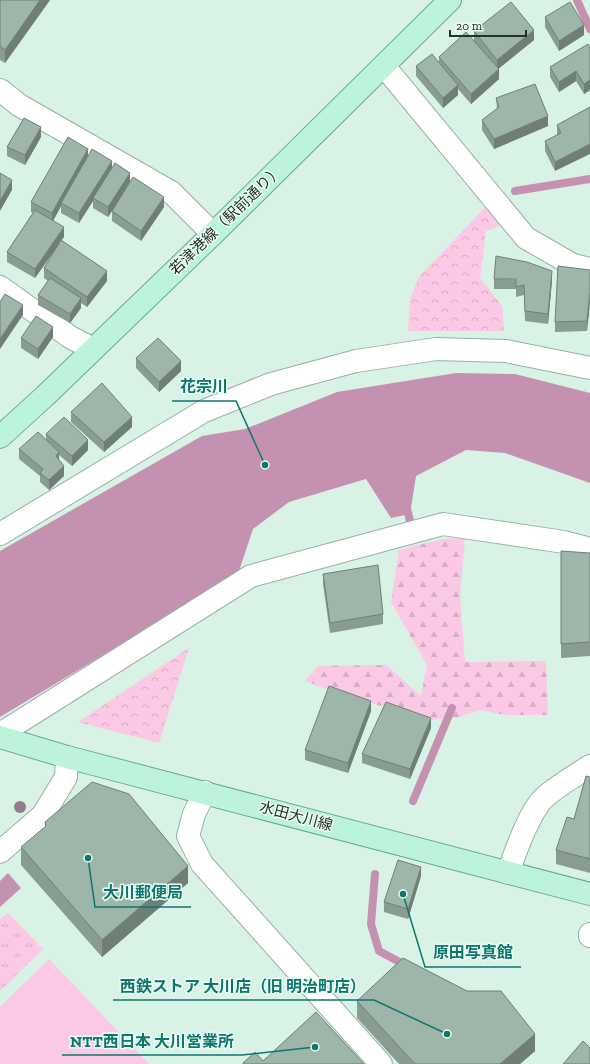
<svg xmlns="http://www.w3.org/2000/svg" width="590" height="1064" viewBox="0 0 590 1064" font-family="'Zilla Slab','Noto Sans JP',serif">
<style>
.grass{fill:url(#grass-tufts)}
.forest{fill:url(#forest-firs)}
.park{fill:url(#park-crowns)}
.garden{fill:#fbc8e6}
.water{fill:#c492b0}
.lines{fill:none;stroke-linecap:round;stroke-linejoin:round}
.stream{stroke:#c492b0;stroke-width:8}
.minor-casing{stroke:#98b0a4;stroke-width:24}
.major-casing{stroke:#6aaa8e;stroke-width:24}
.minor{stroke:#fff;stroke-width:22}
.major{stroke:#bbf4db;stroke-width:22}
.tree{fill:#927c8d}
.wall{fill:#889c92}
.shaded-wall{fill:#6f7f77}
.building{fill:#9eb5aa;stroke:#6f7f77}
.labels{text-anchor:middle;stroke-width:3;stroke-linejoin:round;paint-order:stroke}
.street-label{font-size:15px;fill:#262f2b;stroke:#eafef4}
.leader{fill:none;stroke:#0f766e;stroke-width:1.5}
.callout-dot{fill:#0f766e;stroke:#eafef4;stroke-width:1.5}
.callout-label{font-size:16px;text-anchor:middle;font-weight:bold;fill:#0f766e;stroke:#eafef4;stroke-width:3;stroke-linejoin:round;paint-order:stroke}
</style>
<defs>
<pattern id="grass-tufts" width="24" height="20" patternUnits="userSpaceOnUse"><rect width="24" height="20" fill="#fbc8e6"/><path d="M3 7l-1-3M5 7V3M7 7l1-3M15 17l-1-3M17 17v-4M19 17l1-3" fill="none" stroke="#d7acc5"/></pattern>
<pattern id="forest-firs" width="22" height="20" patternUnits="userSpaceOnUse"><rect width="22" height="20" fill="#fbc8e6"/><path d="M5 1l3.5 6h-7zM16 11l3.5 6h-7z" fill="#d7acc5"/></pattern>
<pattern id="park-crowns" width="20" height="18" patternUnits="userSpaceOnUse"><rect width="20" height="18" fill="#fbc8e6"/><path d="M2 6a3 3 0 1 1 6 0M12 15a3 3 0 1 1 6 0" fill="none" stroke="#d7acc5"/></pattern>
</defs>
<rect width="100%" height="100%" fill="#d9f2e6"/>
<path class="grass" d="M 8,913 L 43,949 L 0,991 L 0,919 Z"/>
<path class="forest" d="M 465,538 L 460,595 L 465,662 L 546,661 L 548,715 L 505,715 L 480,710 L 459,717 L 431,720 L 339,694 L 305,681 L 318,666 L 386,665 L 421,696 L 427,665 L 391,602 L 399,550 L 442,539 Z"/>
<path class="park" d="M 491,201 L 506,223 L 486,231 L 480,278 L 502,306 L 504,331 L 408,331 L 410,299 L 419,277 Z
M 189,648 L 159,743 L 78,722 Z"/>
<path class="garden" d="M 49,959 L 149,1064 L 0,1064 L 0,1007 Z"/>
<path class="water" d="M 456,373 L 515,374 L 590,393 L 590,483 L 505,453 L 466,450 L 416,476 L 410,514 L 391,518 L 366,479 L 289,502 L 253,529 L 238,574 L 0,717 L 0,551 L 202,436 L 245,429 L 337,392 Z
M 8,873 L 21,888 L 0,907 L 0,881 Z"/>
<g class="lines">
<path class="stream" d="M 577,0 L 590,29
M 515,191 L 590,179
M 406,504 L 410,521
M 413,801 L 452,708
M 375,874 L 371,924 L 379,951 L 407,966"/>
<defs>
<path id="minor" d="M 384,66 L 526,238 L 573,265 L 590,269
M 0,90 L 19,105 L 171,192 L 213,234
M 0,287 L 70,337 L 93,349
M 0,534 L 204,411 L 271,384 L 356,361 L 436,349 L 506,351 L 590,368
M 0,734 L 251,576 L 443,524 L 564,542 L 590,549
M 205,792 L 194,814 L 188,836 L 202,864 L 381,1064
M 0,852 L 43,815 L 66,777 L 67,757
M 509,873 C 513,855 528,819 538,805 C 545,793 578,774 590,766
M 590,934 L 590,936"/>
<path id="major" d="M 0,437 L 45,396 L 213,234 L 450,0
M 0,737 L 67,757 L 590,894"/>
</defs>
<use href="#minor" class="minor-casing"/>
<use href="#major" class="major-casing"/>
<use href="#minor" class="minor"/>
<use href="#major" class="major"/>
</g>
<circle class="tree" cx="20" cy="807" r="6"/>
<path class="wall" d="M 0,0 L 50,0 L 5,63 L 0,60 Z
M 545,17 L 584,35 L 559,51 L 545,27 Z
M 474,31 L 534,40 L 498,69 L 499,79 L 471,104 L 458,89 L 458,95 L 443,108 L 416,76 L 416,66 L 439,61 L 439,57 L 474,40 Z
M 590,47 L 590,90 L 584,94 L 576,81 L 559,92 L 550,77 L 550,67 Z
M 496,98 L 548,126 L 494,149 L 482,130 L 482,120 L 497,109 Z
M 590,107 L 555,171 L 545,151 L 545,141 L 557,135 L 557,125 Z
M 41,137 L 25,165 L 7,156 L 7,147 Z
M 88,155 L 112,168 L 164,207 L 141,241 L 112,221 L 112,211 L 108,217 L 93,208 L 93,201 L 79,223 L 61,213 L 61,206 L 53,221 L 64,237 L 61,240 L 107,281 L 87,307 L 81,303 L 81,308 L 70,323 L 38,305 L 38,295 L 48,281 L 44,278 L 44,268 L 60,243 L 35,278 L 7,262 L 7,252 L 33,213 L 31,212 L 31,202 Z
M 590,270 L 590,302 L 587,331 L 555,332 L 555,322 Z
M 494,279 L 552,280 L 548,324 L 525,321 L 524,295 L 516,297 L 516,289 L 494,289 Z
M 53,337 L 38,359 L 21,348 L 21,338 Z
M 136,358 L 181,371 L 159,392 L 136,368 Z
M 71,412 L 132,427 L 104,452 L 71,422 Z
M 46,434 L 88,450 L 72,466 L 59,455 L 59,460 L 64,476 L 49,490 L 40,482 L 40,476 L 19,459 L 19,449 L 46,441 Z
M 561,551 L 590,553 L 590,656 L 561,658 Z
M 323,574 L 383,614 L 383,624 L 330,633 L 323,584 Z
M 371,711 L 348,773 L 305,760 L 305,750 Z
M 431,728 L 410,779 L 362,763 L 362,754 Z
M 590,777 L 590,873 L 556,864 L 556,850 L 574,819 Z
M 45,822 L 188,883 L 102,957 L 21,865 L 21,847 L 45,827 Z
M 421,876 L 408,919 L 384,912 L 384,902 Z
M 357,1001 L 535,1051 L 520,1064 L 399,1064 L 357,1018 Z"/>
<path class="shaded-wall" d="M 40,0 L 50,0 L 5,63 L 5,50 Z
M 584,25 L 584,35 L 559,51 L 559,41 Z
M 534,30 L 534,40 L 497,70 L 497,60 Z
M 499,69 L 499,79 L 471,104 L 471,94 Z
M 576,71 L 576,81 L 559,92 L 559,82 Z
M 590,80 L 590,90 L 584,94 L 584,84 Z
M 458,85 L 458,95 L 443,108 L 443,98 Z
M 548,116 L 548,126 L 494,149 L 494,139 Z
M 41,127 L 41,137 L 25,165 L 25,155 Z
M 590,144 L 590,154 L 555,171 L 555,162 Z
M 88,149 L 88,159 L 61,203 L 61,206 L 52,223 L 52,213 Z
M 112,161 L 112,171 L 93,198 L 93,201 L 79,223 L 79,213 Z
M 130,173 L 130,183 L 108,217 L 108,207 Z
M 12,180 L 12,190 L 0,211 L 0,201 Z
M 164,197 L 164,207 L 141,241 L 141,231 Z
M 64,227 L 64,237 L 35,278 L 35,269 Z
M 107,271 L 107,281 L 87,307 L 87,297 Z
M 552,271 L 552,280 L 548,324 L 548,314 Z
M 590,292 L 590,302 L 587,331 L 587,321 Z
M 81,298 L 81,308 L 70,323 L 70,314 Z
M 23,305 L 23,315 L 0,349 L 0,339 Z
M 53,327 L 53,337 L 38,359 L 38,349 Z
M 181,361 L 181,371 L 159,392 L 159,382 Z
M 132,417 L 132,427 L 104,452 L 104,442 Z
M 88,440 L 88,450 L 72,466 L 72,456 Z
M 59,452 L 59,462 L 56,456 Z
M 64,466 L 64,476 L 49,490 L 49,480 Z
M 371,701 L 371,711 L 348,773 L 348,763 Z
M 431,718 L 431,728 L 410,779 L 410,769 Z
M 188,866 L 188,883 L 102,957 L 102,940 Z
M 421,867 L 421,876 L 408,919 L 408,909 Z
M 535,1034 L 535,1051 L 520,1064 L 500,1064 Z"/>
<path class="building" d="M 0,0 L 40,0 L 5,50 L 0,46 Z
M 511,2 L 534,30 L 497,60 L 474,31 Z
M 570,2 L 584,25 L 559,41 L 545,17 Z
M 466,32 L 499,69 L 471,94 L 439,57 Z
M 588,44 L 590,47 L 590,80 L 584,84 L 576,71 L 559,82 L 550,67 Z
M 432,54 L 458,85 L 443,98 L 416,66 Z
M 535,84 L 548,116 L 494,139 L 482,120 L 499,107 L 496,98 Z
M 590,107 L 590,144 L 555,162 L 545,141 L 561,133 L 557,125 Z
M 24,118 L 41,127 L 25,155 L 7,147 Z
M 68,137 L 88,149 L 52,213 L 31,202 Z
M 92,149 L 112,161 L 79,213 L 61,203 Z
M 115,163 L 130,173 L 108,207 L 93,198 Z
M 0,173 L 12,180 L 0,201 Z
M 133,177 L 164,197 L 141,231 L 112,211 Z
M 35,210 L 64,227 L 35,269 L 7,252 Z
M 61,240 L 107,271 L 87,297 L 44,268 Z
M 496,256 L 527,262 L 552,271 L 548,314 L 525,311 L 524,285 L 516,287 L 516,279 L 494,279 Z
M 558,266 L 590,270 L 590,292 L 587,321 L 555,322 Z
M 50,278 L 81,298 L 70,314 L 38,295 Z
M 5,294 L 23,305 L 0,339 L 0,302 Z
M 36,316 L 53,327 L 38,349 L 21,338 Z
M 158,338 L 181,361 L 159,382 L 136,358 Z
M 102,383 L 132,417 L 104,442 L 71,412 Z
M 64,417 L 88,440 L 72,456 L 46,434 Z
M 38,432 L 59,452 L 56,456 L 64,466 L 49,480 L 40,473 L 43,469 L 19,449 Z
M 561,551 L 590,553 L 590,642 L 561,644 Z
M 378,565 L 383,614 L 330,623 L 323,574 Z
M 329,686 L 371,701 L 348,763 L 305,750 Z
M 386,702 L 431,718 L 410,769 L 362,754 Z
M 586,776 L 590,777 L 590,859 L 556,850 L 567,817 L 574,819 Z
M 92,782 L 129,794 L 188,866 L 102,940 L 21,847 L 46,826 L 45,822 Z
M 398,860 L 421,867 L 408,909 L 384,902 Z
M 403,958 L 467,991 L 501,991 L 535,1034 L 500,1064 L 415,1064 L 357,1001 Z
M 316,1012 L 364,1064 L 243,1064 L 243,1063 L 255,1052 L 263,1061 Z
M 583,1041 L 590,1048 L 590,1064 L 563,1064 Z"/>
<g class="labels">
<g class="street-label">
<text transform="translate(226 220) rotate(-44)" y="5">若津港線（駅前通り）</text>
<text transform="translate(296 816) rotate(15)" y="5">水田大川線</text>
</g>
</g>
<path class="leader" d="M265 465L236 401H172M88 858L95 907H191M403 894L425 967H521M447 1034L374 1000H113M315 1047L242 1055H62"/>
<g class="callout-dot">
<circle cx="265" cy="465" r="4"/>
<circle cx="88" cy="858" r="4"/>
<circle cx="403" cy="894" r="4"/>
<circle cx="447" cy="1034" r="4"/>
<circle cx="315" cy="1047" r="4"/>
</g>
<g class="callout-label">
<text x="204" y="392">花宗川</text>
<text x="143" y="898">大川郵便局</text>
<text x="473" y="958">原田写真館</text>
<text x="243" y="992">西鉄ストア 大川店（旧 明治町店）</text>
<text x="152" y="1047">NTT西日本 大川営業所</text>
</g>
<path d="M450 30v6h76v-6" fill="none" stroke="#262f2b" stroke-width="2"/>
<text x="456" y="30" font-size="12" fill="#262f2b" stroke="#eafef4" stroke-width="3" paint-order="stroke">20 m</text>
</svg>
